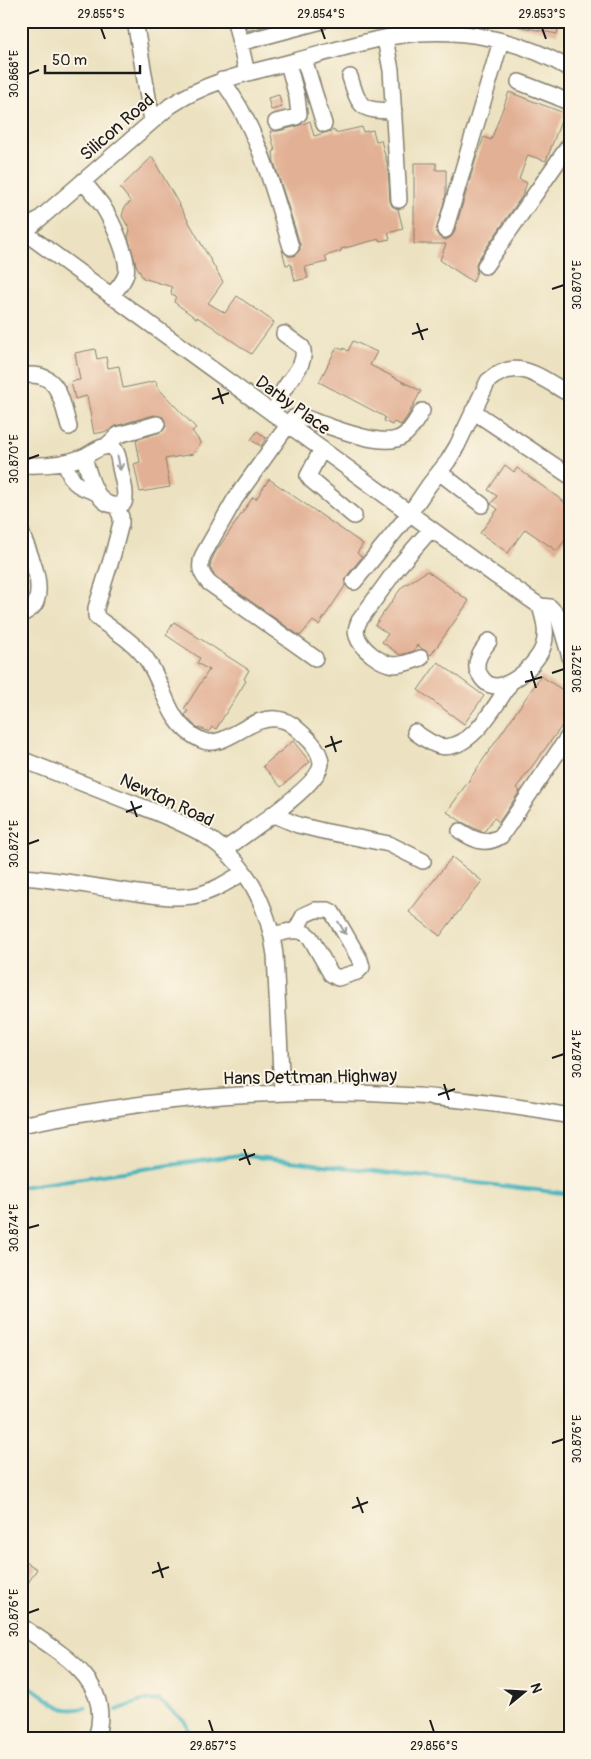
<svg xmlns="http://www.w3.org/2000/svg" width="591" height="1759" viewBox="0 0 591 1759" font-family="Pangolin,sans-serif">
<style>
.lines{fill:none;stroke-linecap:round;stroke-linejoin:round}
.stream{stroke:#44b4bd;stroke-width:4}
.building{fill:#e2b094}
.minor-casing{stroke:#847f6e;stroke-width:18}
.minor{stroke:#fff;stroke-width:15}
.oneway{stroke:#999}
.ticks{fill:none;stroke:#1c1c1c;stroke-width:2}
.labels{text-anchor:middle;stroke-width:4;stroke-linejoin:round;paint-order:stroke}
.street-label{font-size:18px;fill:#1c1c1c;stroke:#fcf5e5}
.neatline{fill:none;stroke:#1c1c1c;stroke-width:2}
.ticks-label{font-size:12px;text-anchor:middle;fill:#1c1c1c}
</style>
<rect width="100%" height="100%" fill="#fcf5e5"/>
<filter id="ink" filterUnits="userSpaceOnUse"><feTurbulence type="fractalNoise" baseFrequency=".02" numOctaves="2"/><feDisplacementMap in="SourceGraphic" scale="10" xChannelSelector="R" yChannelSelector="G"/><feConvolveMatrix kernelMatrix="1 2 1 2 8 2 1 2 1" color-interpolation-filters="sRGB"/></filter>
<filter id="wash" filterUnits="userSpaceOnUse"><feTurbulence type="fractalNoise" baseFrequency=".0096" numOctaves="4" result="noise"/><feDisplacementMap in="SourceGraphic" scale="20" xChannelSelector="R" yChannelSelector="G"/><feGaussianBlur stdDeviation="1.12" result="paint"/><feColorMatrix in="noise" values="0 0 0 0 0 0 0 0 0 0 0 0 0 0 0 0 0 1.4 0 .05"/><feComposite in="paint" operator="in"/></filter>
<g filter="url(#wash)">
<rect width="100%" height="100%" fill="#ece2c1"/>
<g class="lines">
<path class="stream" d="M 21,1187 L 239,1155 L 570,1194
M 21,1682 C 37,1688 49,1704 66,1709 C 72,1710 80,1709 86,1708
M 117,1710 L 141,1701 L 159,1700 L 185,1722 L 192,1738"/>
</g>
<g id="blocks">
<path class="building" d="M 245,21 L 285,21 L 247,31 Z
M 518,21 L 560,21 L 557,34 L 517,26 Z
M 509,92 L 564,113 L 546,161 L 528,155 L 519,179 L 527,183 L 522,196 L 477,261 L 476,266 L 477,271 L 473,282 L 440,260 L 446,244 L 414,244 L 414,163 L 436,163 L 436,170 L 446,170 L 446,194 L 436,232 L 439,237 L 446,240 L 451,237 L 454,233 L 475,162 L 484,137 L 491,140 Z
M 279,95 L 282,107 L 271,110 L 268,98 Z
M 310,121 L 314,136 L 335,130 L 335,133 L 362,127 L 363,132 L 373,130 L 376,141 L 381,140 L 388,167 L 390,201 L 392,206 L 398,209 L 403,229 L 388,233 L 390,239 L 380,241 L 379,239 L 341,249 L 341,251 L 325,256 L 327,262 L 305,267 L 308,278 L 295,281 L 291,264 L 286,265 L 282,250 L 288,256 L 294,256 L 300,250 L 300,244 L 274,162 L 273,152 L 275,151 L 270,131 L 278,131 L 298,126 Z
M 152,157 L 223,282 L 208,303 L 225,313 L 237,296 L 274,322 L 251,354 L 210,325 L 197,317 L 197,319 L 174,302 L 176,296 L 171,294 L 172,287 L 143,278 L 136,265 L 128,237 L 130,230 L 122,216 L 125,206 L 131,202 L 120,188 Z
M 353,341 L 377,352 L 370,365 L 421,391 L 407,417 L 401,425 L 394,422 L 392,425 L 384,421 L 385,417 L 319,382 L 337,347 L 343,350 L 344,348 L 348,351 Z
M 95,349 L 97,359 L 106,357 L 108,368 L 119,366 L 123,388 L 156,381 L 157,387 L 196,428 L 192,431 L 201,443 L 193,454 L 165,459 L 170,487 L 140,492 L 134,464 L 140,462 L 136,440 L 163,431 L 166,426 L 163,417 L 154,415 L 115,426 L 108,431 L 94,434 L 87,396 L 75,399 L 71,381 L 80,380 L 75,353 Z
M 257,431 L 266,438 L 261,446 L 251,440 Z
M 505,465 L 514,472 L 517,468 L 570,506 L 570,533 L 557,551 L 525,529 L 508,553 L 480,533 L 498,509 L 491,504 L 497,496 L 488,490 Z
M 269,479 L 363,544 L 357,553 L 362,557 L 347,576 L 345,581 L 345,586 L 319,625 L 313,621 L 300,636 L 215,576 L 210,568 L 211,562 L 215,553 L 253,497 L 256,499 Z
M 427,571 L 469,601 L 431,655 L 417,645 L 414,651 L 400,655 L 382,642 L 388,634 L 375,625 L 402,587 Z
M 174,622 L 249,670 L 244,679 L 246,681 L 216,729 L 212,727 L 209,732 L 195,726 L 185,715 L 188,711 L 184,709 L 209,670 L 197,663 L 200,658 L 166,635 Z
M 438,662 L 484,696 L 464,724 L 418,690 Z
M 541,676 L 570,695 L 570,715 L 516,788 L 520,791 L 499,822 L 494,818 L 484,832 L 478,830 L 462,822 L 447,812 Z
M 293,741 L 310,762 L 281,787 L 263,766 Z
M 452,857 L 482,881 L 440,936 L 409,912 Z
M 21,1559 L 37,1569 L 21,1594 Z"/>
</g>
</g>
<g filter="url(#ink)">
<use href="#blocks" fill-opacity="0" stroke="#847f6e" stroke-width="1"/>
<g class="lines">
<defs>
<path id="minor" d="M 135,21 L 152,121
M 235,21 L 247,73
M 385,39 L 391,70 L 399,200
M 240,43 L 322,21
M 304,59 L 324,124
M 350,77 C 360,109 360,110 394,111
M 222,80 C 259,130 273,189 291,247
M 519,82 L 555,96 L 570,103
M 276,122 L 296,117 L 299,114 L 297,97 L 288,63
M 83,181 C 89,189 96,197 102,205 C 111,219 130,258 126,274 C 124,282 117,289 111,296
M 445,230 L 501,41
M 24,232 L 493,574 L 540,606 L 550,607 L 558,616 L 570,657
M 21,235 L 170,106 C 207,81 248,73 291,62 C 327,53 364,40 402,35 C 459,27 520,39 570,69
M 485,266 L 570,144
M 21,376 C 59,369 61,399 69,427
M 473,411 L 570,476
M 273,414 C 277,405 280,396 284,389 C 292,376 308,362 302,347 L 284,334
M 105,447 L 118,435 L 157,424
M 322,449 L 308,476 L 311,480 L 354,516
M 65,462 C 71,482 75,486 95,492
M 21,465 C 42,466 63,465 83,457 C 91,454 103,443 112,447 C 119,451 119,465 121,472 C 123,482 127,494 124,503 C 97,515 89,474 84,457
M 439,472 L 482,505
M 116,505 L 121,517 L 121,523 L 113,554 L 96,608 L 96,616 C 101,622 108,625 114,630 C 126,638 139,648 147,660 C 166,687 166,724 201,740 C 225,752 252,711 282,720 C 291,722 297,729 304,735 C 312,742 320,751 321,763 C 322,784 243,836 224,850
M 21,532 C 28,551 44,580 36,602 C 34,608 27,611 21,615
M 354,582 L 410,513 L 429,485 L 448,461 L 457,446 L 488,381 C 516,357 537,375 564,391
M 489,641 C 486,646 481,651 479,657 C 476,663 476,669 480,675 C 496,705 536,666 543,647 C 548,633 544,619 540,606
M 315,658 L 209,583 C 201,574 198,567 203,555 L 235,499 L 293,418 C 302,415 311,420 319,423 C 338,429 386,449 403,436 C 411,431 417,419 422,411
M 421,658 C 413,661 403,665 394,665 C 381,664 361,649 357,636 C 355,631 357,626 359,621 L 398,567 L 431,529
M 415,732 C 422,737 430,743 439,746 C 471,753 496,704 511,682
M 21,759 C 57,773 92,787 127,801 C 153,811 180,821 204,835 C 246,860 269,907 275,955 L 282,1092
M 272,814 L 298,825 L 323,831 L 389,844 L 423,861
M 460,831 C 474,840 485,846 501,836 L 570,734
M 21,877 C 58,879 94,887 131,892 C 151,895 172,899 192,896 C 211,893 228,882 244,872
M 272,935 C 286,932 299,926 310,937 L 331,974 L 338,978 L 357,972 L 362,967 L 360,960 L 344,932 L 332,912 L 328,910 L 315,910 L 304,915 L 296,930
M 21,1125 C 206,1086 384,1081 570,1116
M 21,1626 C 60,1653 115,1681 96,1738"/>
</defs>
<use href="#minor" class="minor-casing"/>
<use href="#minor" class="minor"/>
</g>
<defs><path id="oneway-shaft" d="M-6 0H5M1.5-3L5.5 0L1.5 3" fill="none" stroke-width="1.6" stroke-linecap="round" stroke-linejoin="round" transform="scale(1.25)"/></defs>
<g class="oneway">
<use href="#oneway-shaft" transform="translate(119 463) rotate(79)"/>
<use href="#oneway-shaft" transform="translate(342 928) rotate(59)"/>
</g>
</g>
<path class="ticks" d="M 101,28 L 105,39M 321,28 L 325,39M 542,28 L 546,39M 28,74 L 39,70M 552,289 L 564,285M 417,323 L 423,340M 412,334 L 428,329M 218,388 L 223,404M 212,399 L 229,393M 28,459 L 39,455M 531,671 L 536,688M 552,673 L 564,669M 525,682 L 542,677M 331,736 L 336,752M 325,747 L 342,741M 131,801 L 137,817M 126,812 L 142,806M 28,844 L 39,840M 552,1058 L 564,1054M 444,1084 L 449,1100M 438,1095 L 455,1089M 244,1149 L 250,1165M 239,1160 L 255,1154M 28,1228 L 39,1225M 552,1443 L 564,1439M 357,1497 L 363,1513M 352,1508 L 368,1502M 158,1562 L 163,1578M 152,1573 L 169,1567M 28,1613 L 39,1609M 209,1720 L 213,1732M 430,1720 L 434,1732"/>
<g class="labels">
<g class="street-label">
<text transform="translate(117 127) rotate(-41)" y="6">Silicon Road</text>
<text transform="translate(293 405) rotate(36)" y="6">Darby Place</text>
<text transform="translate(167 800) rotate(25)" y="6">Newton Road</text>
<text transform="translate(310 1077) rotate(-1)" y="6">Hans Dettman Highway</text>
</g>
</g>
<rect width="591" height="1759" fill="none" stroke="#fcf5e5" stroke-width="55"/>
<g transform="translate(524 1692) rotate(72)" stroke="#fcf5e5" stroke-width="4" paint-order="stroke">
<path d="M0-4L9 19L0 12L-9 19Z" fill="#1c1c1c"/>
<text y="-8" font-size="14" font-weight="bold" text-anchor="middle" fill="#1c1c1c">N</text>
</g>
<path d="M45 65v8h95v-8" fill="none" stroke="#1c1c1c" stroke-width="2.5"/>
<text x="52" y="65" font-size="15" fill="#1c1c1c" stroke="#fcf5e5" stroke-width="4" paint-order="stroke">50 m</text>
<rect x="28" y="28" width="536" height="1704" class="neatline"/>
<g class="ticks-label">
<text x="101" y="18">29.855°S</text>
<text x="321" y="18">29.854°S</text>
<text x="542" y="18">29.853°S</text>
<text transform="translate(14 74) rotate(-90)" y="4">30.868°E</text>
<text transform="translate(577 285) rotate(-90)" y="4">30.870°E</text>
<text transform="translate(14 459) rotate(-90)" y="4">30.870°E</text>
<text transform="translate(577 669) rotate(-90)" y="4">30.872°E</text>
<text transform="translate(14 844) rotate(-90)" y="4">30.872°E</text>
<text transform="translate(577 1054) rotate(-90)" y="4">30.874°E</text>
<text transform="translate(14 1228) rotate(-90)" y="4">30.874°E</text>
<text transform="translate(577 1439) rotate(-90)" y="4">30.876°E</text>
<text transform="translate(14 1613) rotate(-90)" y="4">30.876°E</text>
<text x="213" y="1750">29.857°S</text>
<text x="434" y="1750">29.856°S</text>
</g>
</svg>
